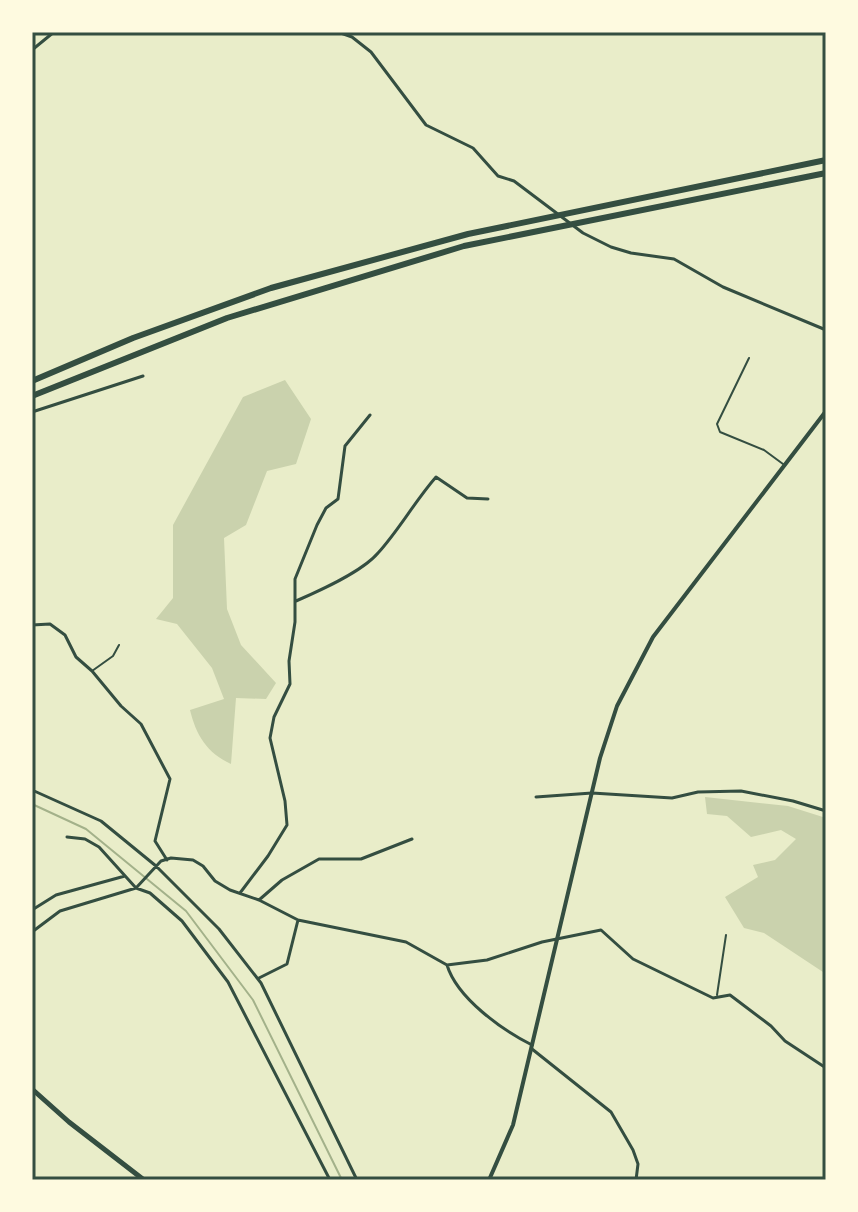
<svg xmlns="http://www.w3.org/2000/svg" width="858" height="1212" viewBox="0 0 858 1212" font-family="Rubik,sans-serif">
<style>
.green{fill:#cad2ad}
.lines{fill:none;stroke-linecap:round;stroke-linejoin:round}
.stream{stroke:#a3b18a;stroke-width:2}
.service{stroke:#344e41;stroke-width:2}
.minor{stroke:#344e41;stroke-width:3}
.tertiary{stroke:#344e41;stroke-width:4}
.secondary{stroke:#344e41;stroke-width:5}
.motorway{stroke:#344e41;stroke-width:6}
.neatline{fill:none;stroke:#344e41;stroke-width:3}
</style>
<rect width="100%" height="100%" fill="#e9edc9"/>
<path class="green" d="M 285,380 L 311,419 L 296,464 L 267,471 L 246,525 L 224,538 L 227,609 L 241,645 L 276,683 L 266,699 L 236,698 L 231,764 C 207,753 196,735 190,710 L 224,699 L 212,668 L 177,624 L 156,619 L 173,598 L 173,525 L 243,397 Z
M 705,797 L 788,806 L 826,818 L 826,974 L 764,933 L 744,928 L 725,897 L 758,877 L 753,865 L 775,860 L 796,839 L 781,830 L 751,837 L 727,816 L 707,814 Z"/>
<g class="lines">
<path class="stream" d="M 32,804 L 86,829 L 186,911 L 253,1000 L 342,1180"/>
<path class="service" d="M 749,358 L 717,424 L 720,432 L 764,450 L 783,464
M 92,671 L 113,656 L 119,645
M 717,995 L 726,935"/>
<path class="minor" d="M 338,32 L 352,37 L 371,52 L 426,125 L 473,148 L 498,176 L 514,181 L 583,233 L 611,247 L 631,253 L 674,259 L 723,287 L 826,330
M 32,50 L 54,32
M 32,412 L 143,376
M 296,601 C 319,591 362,572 378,553 C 399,530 415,501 436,477 L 467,498 L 488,499
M 32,625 L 50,624 L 65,635 L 76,657 L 92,671 L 121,706 L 141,724 L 170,779 L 155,841 L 167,860
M 32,790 L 101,821 L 156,866 L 219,929 L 261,983 L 357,1180
M 536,797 L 592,793 L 672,798 L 698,792 L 741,791 L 793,801 L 826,811
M 67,837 L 85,839 L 99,847 L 136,888 L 150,893 L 182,921 L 228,982 L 330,1180
M 240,893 L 268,856 L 287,825 L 285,801 L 270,738 L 274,717 L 290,684 L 289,661 L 295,622 L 295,579 L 317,525 L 326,508 L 338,499 L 345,446 L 370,415
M 259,900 L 298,920 L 406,942 L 447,965 L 487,960 L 542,942 L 601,930 L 633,959 L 713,998 L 730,995 L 771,1026 L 785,1041 L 826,1068
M 32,910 L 56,895 L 125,876
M 32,932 L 60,911 L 136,888 L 161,861 L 171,858 L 193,860 L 203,866 L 215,881 L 230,890 L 259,900 L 282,880 L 319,859 L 361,859 L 412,839
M 447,965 C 457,998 502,1030 532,1045
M 259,978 L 287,964 L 298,920
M 532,1049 L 611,1112 L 633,1150 L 638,1164 L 636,1180"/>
<path class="tertiary" d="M 489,1180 L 513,1125 L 600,758 L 617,706 L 653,637 L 826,411"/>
<path class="secondary" d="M 32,1089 L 69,1122 L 144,1180"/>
<path class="motorway" d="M 32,381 L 133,338 L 271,288 L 468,234 L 826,160
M 32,396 L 227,318 L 464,246 L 826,173"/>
</g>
<rect width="858" height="1212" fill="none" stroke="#fefae0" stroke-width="68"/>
<rect x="34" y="34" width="790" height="1144" class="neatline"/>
</svg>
